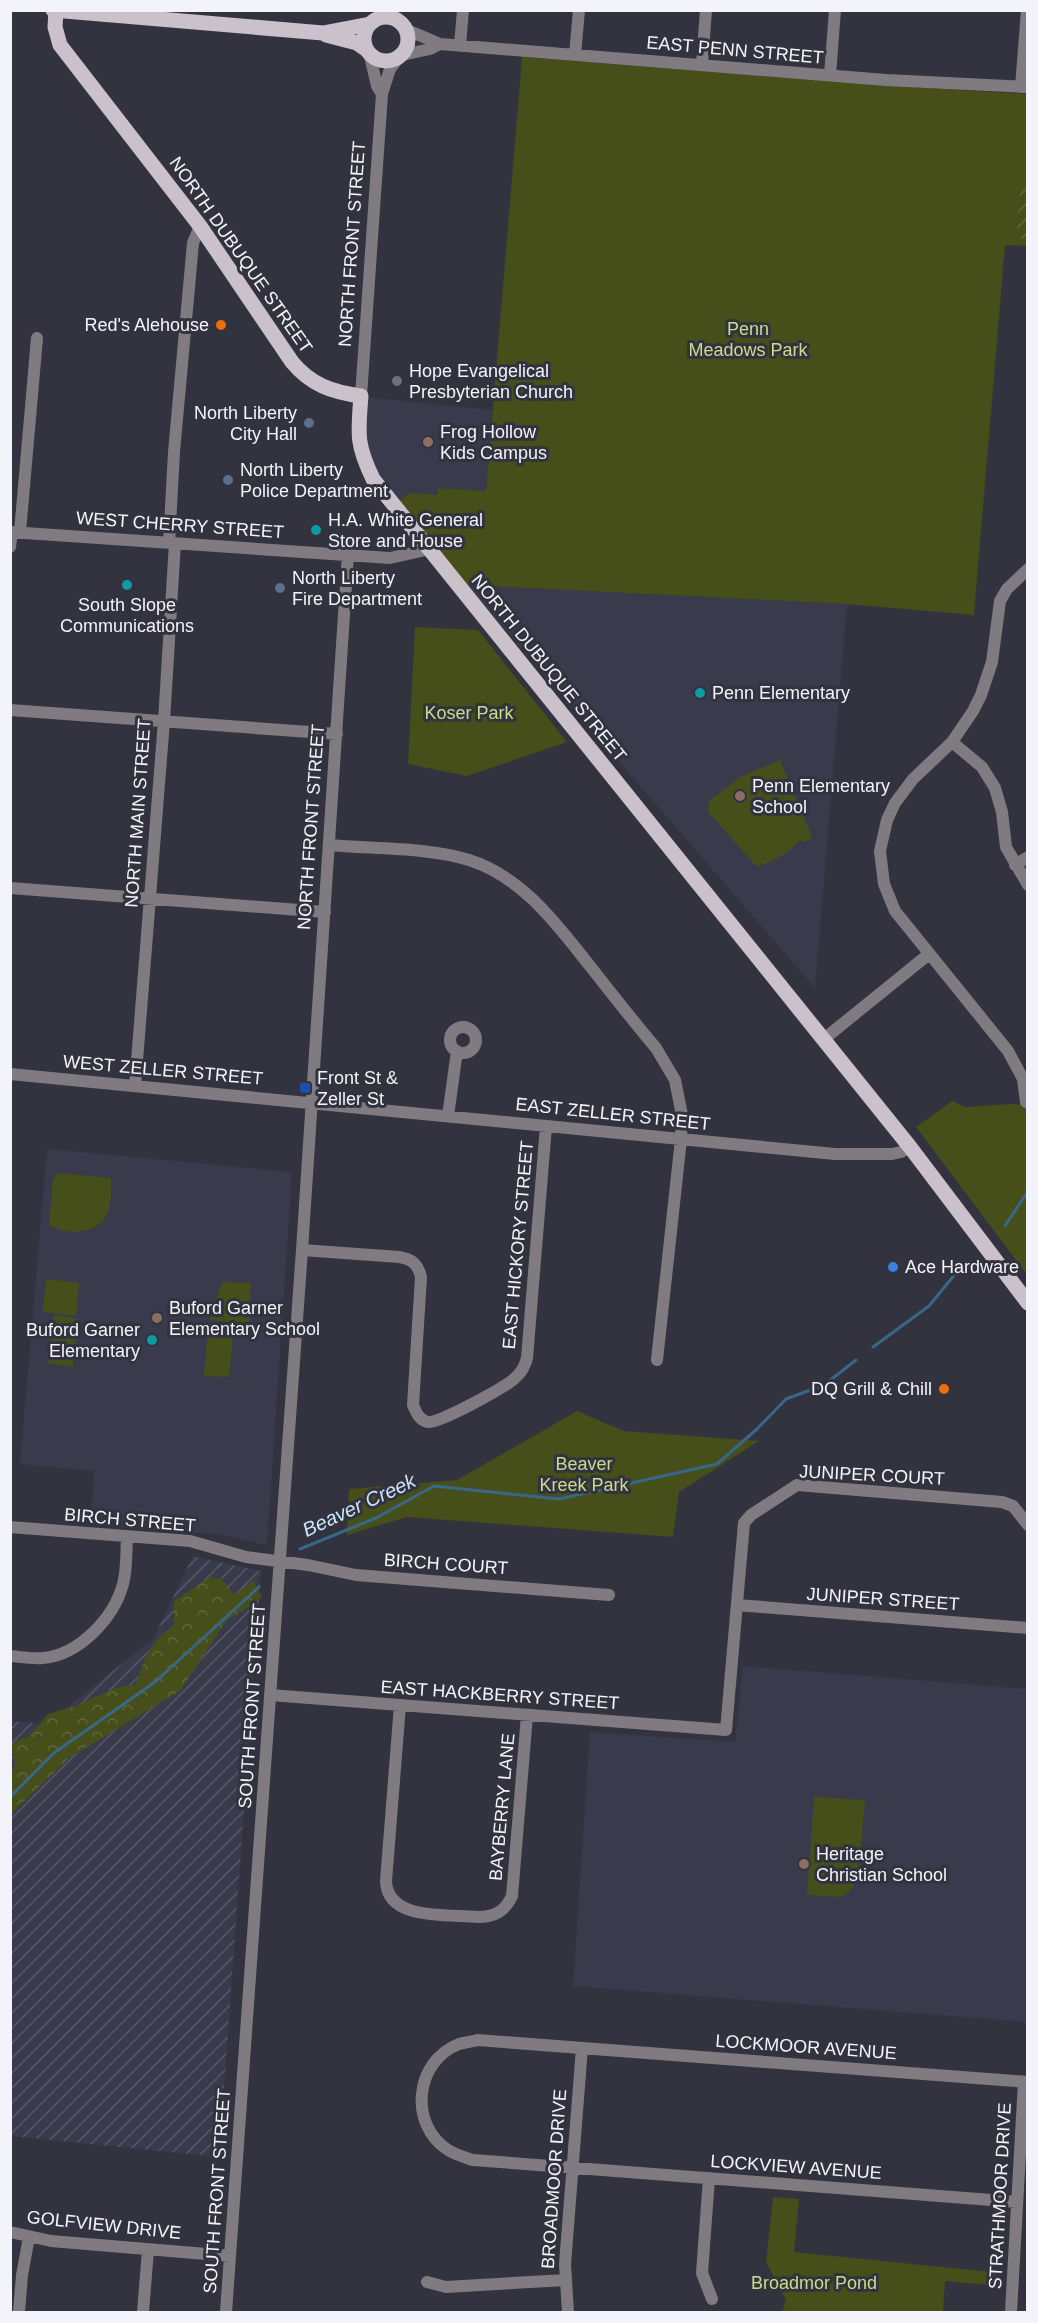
<svg xmlns="http://www.w3.org/2000/svg" width="1038" height="2323" viewBox="0 0 1038 2323" font-family="Arial,sans-serif">
<style>
.industrial{fill:url(#industrial-furrows)}
.built{fill:#393b4d}
.forest{fill:url(#forest-crowns)}
.park{fill:#464e1a}
.garden{fill:url(#garden-furrows)}
.lines{fill:none;stroke-linecap:round;stroke-linejoin:round}
.stream{stroke:#386789;stroke-width:3}
.minor{stroke:#807b80;stroke-width:12}
.major{stroke:#cac1cb;stroke-width:15}
.food-dot{fill:#e8710a;stroke:#32333f;stroke-width:2}
.worship-dot{fill:#6b7280;stroke:#32333f;stroke-width:2}
.service-dot{fill:#5c6f8a;stroke:#32333f;stroke-width:2}
.education-dot{fill:#8d6e63;stroke:#32333f;stroke-width:2}
.culture-dot{fill:#0f9aa8;stroke:#32333f;stroke-width:2}
.transit-dot{fill:#1a4fb4;stroke:#32333f;stroke-width:2}
.shop-dot{fill:#3f7fe0;stroke:#32333f;stroke-width:2}
.labels{text-anchor:middle;stroke-width:6;stroke-linejoin:round;paint-order:stroke}
.street-label{font-size:18px;fill:#f3f4fb;stroke:#32333f}
.poi-label{font-size:18px;fill:#f3f4fb;stroke:#32333f;text-anchor:start}
.park-label{font-size:18px;fill:#ccdb8a;stroke:#32333f}
.water-label{font-size:20px;font-style:italic;fill:#cae6fb;stroke:#32333f}
</style>
<defs>
<pattern id="industrial-furrows" width="10" height="10" patternUnits="userSpaceOnUse" patternTransform="scale(1.5)"><rect width="10" height="10" fill="#393b4d"/><path d="M-1 1l2-2M0 10L10 0M9 11l2-2" fill="none" stroke="#565868"/></pattern>
<pattern id="forest-crowns" width="20" height="18" patternUnits="userSpaceOnUse" patternTransform="scale(1.5)"><rect width="20" height="18" fill="#464e1a"/><path d="M2 6a3 3 0 1 1 6 0M12 15a3 3 0 1 1 6 0" fill="none" stroke="#61683c"/></pattern>
<pattern id="garden-furrows" width="10" height="10" patternUnits="userSpaceOnUse" patternTransform="scale(1.5)"><rect width="10" height="10" fill="#464e1a"/><path d="M-1 1l2-2M0 10L10 0M9 11l2-2" fill="none" stroke="#61683c"/></pattern>
</defs>
<rect width="100%" height="100%" fill="#32333f"/>
<path class="industrial" d="M 193,1556 L 261,1571 L 219,2157 L 11,2136 L 10,1721 L 46,1724 L 153,1639 Z"/>
<path class="built" d="M 366,397 L 492,410 L 486,491 L 439,488 L 438,495 L 410,493 L 399,501 L 385,486 L 371,463 L 365,435 Z
M 466,585 L 847,604 L 815,988 Z
M 47,1149 L 292,1172 L 267,1545 L 221,1535 L 91,1525 L 94,1471 L 20,1464 Z
M 743,1666 L 1027,1689 L 1027,2022 L 573,1986 L 590,1732 L 735,1742 Z"/>
<path class="forest" d="M 210,1577 L 222,1579 L 234,1595 L 253,1581 L 262,1596 L 255,1603 L 226,1621 L 180,1691 L 69,1758 L 13,1812 L 11,1818 L 11,1773 L 15,1764 L 11,1744 L 29,1736 L 48,1714 L 75,1706 L 115,1688 L 136,1684 C 144,1658 151,1640 174,1626 L 174,1601 Z"/>
<path class="park" d="M 522,57 L 880,85 L 1027,94 L 1027,246 L 1005,245 L 974,615 L 847,604 L 466,585 L 399,501 L 410,493 L 438,495 L 438,488 L 486,491 Z
M 415,627 L 478,630 L 567,742 L 467,776 L 408,764 Z
M 780,760 L 812,837 L 805,842 L 799,841 C 787,855 774,860 757,867 L 708,812 L 709,801 L 740,777 Z
M 952,1101 L 966,1107 L 1010,1104 L 1027,1105 L 1027,1270 L 1025,1272 L 916,1127 Z
M 59,1173 L 111,1178 C 111,1190 112,1206 106,1216 C 95,1235 65,1235 49,1225 L 53,1179 Z
M 46,1279 L 79,1283 L 76,1316 L 43,1312 Z
M 222,1282 L 251,1283 L 249,1324 L 210,1320 Z
M 54,1315 L 78,1319 L 73,1367 L 47,1363 Z
M 208,1325 L 234,1326 L 229,1377 L 204,1376 Z
M 577,1411 L 624,1431 L 759,1441 L 679,1492 L 673,1537 L 407,1517 L 347,1535 L 349,1489 L 457,1480 Z
M 814,1797 L 865,1800 L 858,1878 L 850,1891 L 841,1897 L 807,1895 Z
M 773,2197 L 799,2199 L 794,2252 L 1001,2273 L 1001,2286 L 945,2281 L 943,2312 L 782,2312 L 786,2300 L 766,2262 Z"/>
<path class="garden" d="M 1021,183 L 1027,184 L 1027,239 L 1016,238 Z"/>
<g class="lines">
<path class="stream" d="M 1005,1226 L 1028,1191
M 873,1347 L 929,1306 L 965,1262
M 300,1549 L 376,1518 L 434,1486 L 559,1499 L 717,1464 L 757,1429 L 786,1399 L 824,1385 L 856,1360
M 10,1797 L 54,1753 L 155,1682 L 259,1587"/>
<path class="minor" d="M 407,30 L 440,44 L 886,80 L 1028,87
M 460,45 L 463,10
M 369,52 L 377,86 L 382,94
M 402,55 L 430,49 L 440,44
M 575,55 L 579,10
M 702,64 L 706,10
M 830,75 L 835,10
M 1021,87 L 1027,10
M 361,396 L 382,94 L 390,69 L 399,57
M 10,532 L 390,558 L 430,549
M 20,532 L 37,338
M 169,543 L 174,452 L 193,243 L 200,226
M 10,547 L 12,532
M 10,710 L 337,734
M 952,742 L 982,767 L 995,788 L 1002,812 L 1006,847 L 1028,885
M 329,845 C 372,849 428,847 469,860 C 523,877 557,925 590,966 C 612,994 633,1021 656,1048 L 675,1080 L 682,1115 L 681,1139 L 657,1360
M 1015,865 L 1028,857
M 10,888 L 325,912
M450 1040a13 13 0 1 1 26 0a13 13 0 1 1-26 0Z
M 824,1039 L 929,954
M 10,1074 L 835,1154 L 892,1154 L 901,1152 L 910,1147
M 135,1086 L 164,721 L 175,543
M 1026,1102 L 1023,1079 L 1008,1051 L 895,911 L 884,884 L 880,851 L 887,820 L 895,803 L 913,779 L 952,742 L 973,711 L 981,695 L 992,662 L 1000,601 L 1007,589 L 1028,569
M 448,1116 L 457,1051
M 302,1250 L 399,1257 C 412,1259 418,1264 421,1277 L 413,1405 C 416,1412 419,1420 428,1422 C 438,1424 506,1387 515,1378 C 521,1373 525,1366 527,1358 L 546,1126
M 10,1527 L 190,1541 L 246,1557 L 308,1565 L 356,1575 L 609,1595
M 737,1605 L 1028,1628
M 10,1656 C 21,1657 32,1659 43,1658 C 79,1655 114,1618 123,1584 C 127,1570 126,1553 127,1538
M 270,1695 L 726,1730 L 744,1523 L 751,1515 L 797,1485 L 1002,1502 L 1013,1506 L 1028,1525
M 400,1705 L 386,1881 C 387,1921 448,1914 478,1917 C 495,1917 505,1911 512,1896 L 527,1715
M 709,2178 L 702,2273 L 712,2299
M 1017,2202 L 473,2160 C 464,2157 456,2155 448,2150 C 408,2124 415,2061 459,2044 C 465,2042 472,2042 477,2040 L 1028,2082
M 10,2232 L 51,2241 L 230,2256
M 427,2282 L 446,2287 L 565,2280
M 19,2312 L 22,2275 L 29,2237
M 143,2312 L 148,2250
M 226,2312 L 302,1250 L 348,554
M 568,2312 L 565,2264 L 582,2048
M 1011,2312 L 1024,2082"/>
<path class="major" d="M 53,10 L 323,33 L 370,24
M 56,11 L 55,27 L 60,45 L 200,226 L 292,362 C 311,385 332,392 361,396 C 358,434 356,444 373,479 L 910,1147 L 1028,1303
M364 39a22 22 0 1 1 44 0a22 22 0 1 1-44 0Z
M 326,35 L 357,43 L 367,50"/>
</g>
<g class="food-dot">
<circle cx="221" cy="325" r="6"/>
<circle cx="944" cy="1389" r="6"/>
</g>
<circle class="worship-dot" cx="397" cy="381" r="6"/>
<g class="service-dot">
<circle cx="309" cy="423" r="6"/>
<circle cx="228" cy="480" r="6"/>
<circle cx="280" cy="588" r="6"/>
</g>
<g class="education-dot">
<circle cx="428" cy="442" r="6"/>
<circle cx="740" cy="796" r="6"/>
<circle cx="157" cy="1318" r="6"/>
<circle cx="804" cy="1864" r="6"/>
</g>
<g class="culture-dot">
<circle cx="316" cy="530" r="6"/>
<circle cx="127" cy="585" r="6"/>
<circle cx="700" cy="693" r="6"/>
<circle cx="152" cy="1340" r="6"/>
</g>
<rect class="transit-dot" x="299" y="1082" width="12" height="12" rx="3"/>
<circle class="shop-dot" cx="893" cy="1267" r="6"/>
<g class="labels">
<g class="street-label">
<text transform="translate(735 50) rotate(5)" y="6">EAST PENN STREET</text>
<text transform="translate(352 244) rotate(-86)" y="6">NORTH FRONT STREET</text>
<text transform="translate(241 255) rotate(55)" y="6">NORTH DUBUQUE STREET</text>
<text transform="translate(180 525) rotate(4)" y="6">WEST CHERRY STREET</text>
<text transform="translate(549 668) rotate(51)" y="6">NORTH DUBUQUE STREET</text>
<text transform="translate(138 813) rotate(-86)" y="6">NORTH MAIN STREET</text>
<text transform="translate(311 827) rotate(-86)" y="6">NORTH FRONT STREET</text>
<text transform="translate(163 1070) rotate(5)" y="6">WEST ZELLER STREET</text>
<text transform="translate(613 1114) rotate(6)" y="6">EAST ZELLER STREET</text>
<text transform="translate(518 1245) rotate(-85)" y="6">EAST HICKORY STREET</text>
<text transform="translate(872 1475) rotate(3)" y="6">JUNIPER COURT</text>
<text transform="translate(130 1520) rotate(5)" y="6">BIRCH STREET</text>
<text transform="translate(446 1564) rotate(4)" y="6">BIRCH COURT</text>
<text transform="translate(883 1599) rotate(4)" y="6">JUNIPER STREET</text>
<text transform="translate(500 1695) rotate(4)" y="6">EAST HACKBERRY STREET</text>
<text transform="translate(252 1706) rotate(-86)" y="6">SOUTH FRONT STREET</text>
<text transform="translate(502 1807) rotate(-85)" y="6">BAYBERRY LANE</text>
<text transform="translate(806 2047) rotate(4)" y="6">LOCKMOOR AVENUE</text>
<text transform="translate(796 2167) rotate(4)" y="6">LOCKVIEW AVENUE</text>
<text transform="translate(554 2179) rotate(-86)" y="6">BROADMOOR DRIVE</text>
<text transform="translate(217 2191) rotate(-86)" y="6">SOUTH FRONT STREET</text>
<text transform="translate(1000 2196) rotate(-87)" y="6">STRATHMOOR DRIVE</text>
<text transform="translate(104 2225) rotate(6)" y="6">GOLFVIEW DRIVE</text>
</g>
<g class="poi-label">
<text x="209" y="331" text-anchor="end">Red's Alehouse</text>
<text x="409" y="377">Hope Evangelical<tspan x="409" dy="21">Presbyterian Church</tspan></text>
<text x="297" y="419" text-anchor="end">North Liberty<tspan x="297" dy="21">City Hall</tspan></text>
<text x="440" y="438">Frog Hollow<tspan x="440" dy="21">Kids Campus</tspan></text>
<text x="240" y="476">North Liberty<tspan x="240" dy="21">Police Department</tspan></text>
<text x="328" y="526">H.A. White General<tspan x="328" dy="21">Store and House</tspan></text>
<text x="292" y="584">North Liberty<tspan x="292" dy="21">Fire Department</tspan></text>
<text x="127" y="611" text-anchor="middle">South Slope<tspan x="127" dy="21">Communications</tspan></text>
<text x="712" y="699">Penn Elementary</text>
<text x="752" y="792">Penn Elementary<tspan x="752" dy="21">School</tspan></text>
<text x="317" y="1084">Front St &amp;<tspan x="317" dy="21">Zeller St</tspan></text>
<text x="905" y="1273">Ace Hardware</text>
<text x="169" y="1314">Buford Garner<tspan x="169" dy="21">Elementary School</tspan></text>
<text x="140" y="1336" text-anchor="end">Buford Garner<tspan x="140" dy="21">Elementary</tspan></text>
<text x="932" y="1395" text-anchor="end">DQ Grill &amp; Chill</text>
<text x="816" y="1860">Heritage<tspan x="816" dy="21">Christian School</tspan></text>
</g>
<g class="park-label">
<text x="748" y="335">Penn<tspan x="748" dy="21">Meadows Park</tspan></text>
<text x="469" y="719">Koser Park</text>
<text x="584" y="1470">Beaver<tspan x="584" dy="21">Kreek Park</tspan></text>
<text x="814" y="2289">Broadmor Pond</text>
</g>
<g class="water-label">
<text transform="translate(359 1505) rotate(-25)" y="7">Beaver Creek</text>
</g>
</g>
<rect width="1038" height="2323" fill="none" stroke="#f3f4fb" stroke-width="24"/>
</svg>
